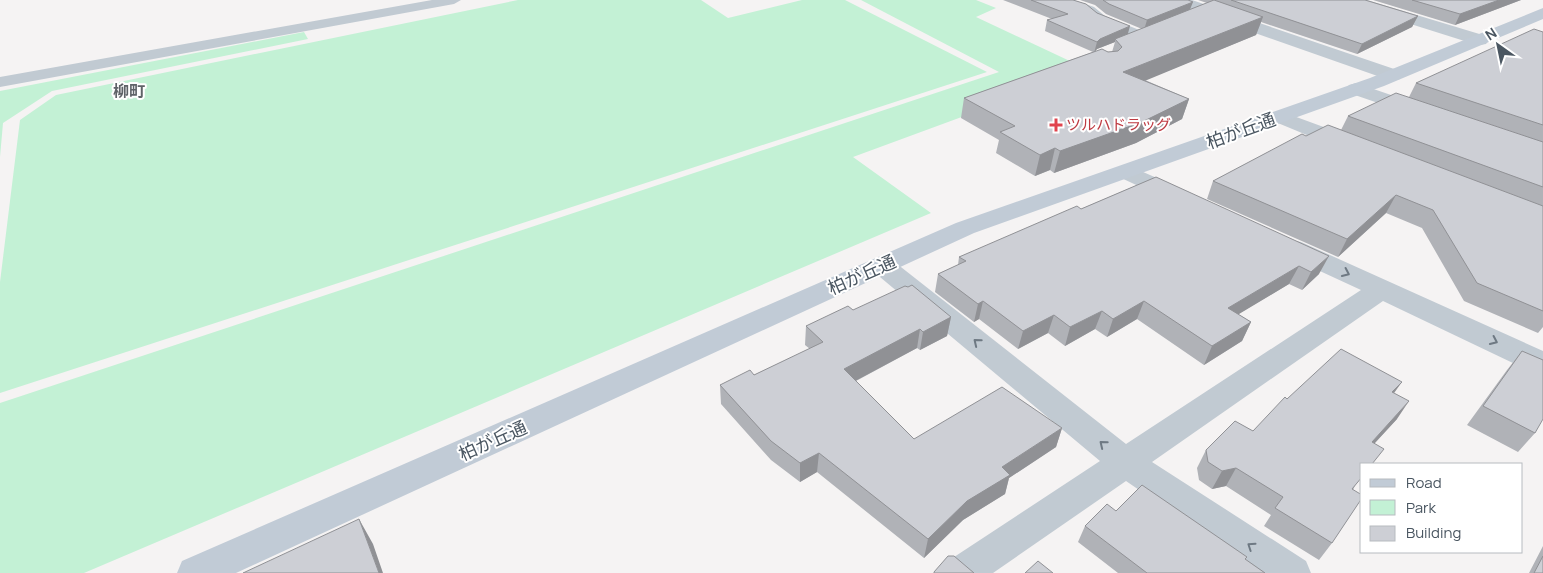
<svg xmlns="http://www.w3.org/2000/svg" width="1543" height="573" viewBox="0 0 1543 573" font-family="Manrope,'Noto Sans JP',sans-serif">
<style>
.green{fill:#c3f1d5}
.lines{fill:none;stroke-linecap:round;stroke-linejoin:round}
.lane{fill:#c1cad2;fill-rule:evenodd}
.street{fill:#c1cad2;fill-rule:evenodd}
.secondary{fill:#c1cbd6;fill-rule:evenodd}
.wall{fill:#b0b2b7;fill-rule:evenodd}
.shaded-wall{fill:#909195}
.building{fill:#cdcfd5;stroke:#909195}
.oneway{stroke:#6e7983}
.health-dot{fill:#e0444e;stroke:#fff;stroke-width:2}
.labels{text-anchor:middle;stroke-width:4;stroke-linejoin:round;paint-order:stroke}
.far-health-label{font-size:15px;fill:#be3a42;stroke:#fff;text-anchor:start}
.far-quarter-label{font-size:16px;font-weight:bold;fill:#5f6368;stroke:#fff}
.street-label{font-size:18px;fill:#4a5661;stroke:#fff}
</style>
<rect width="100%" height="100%" fill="#f5f3f3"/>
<path class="green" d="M 518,0 L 701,0 L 728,18 L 802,0 L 845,0 L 987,72 L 0,393 L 0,282 L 20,120 L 56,95 Z
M 861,0 L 976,0 L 996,8 L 976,17 L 1089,70 L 853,157 L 931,213 L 84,573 L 0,573 L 0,403 L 999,72 Z
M 304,32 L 308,39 L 52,91 L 3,123 L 0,157 L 0,91 Z"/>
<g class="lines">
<path class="lane" d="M 432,0 L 461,0 L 454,4 L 0,87 L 0,77 Z
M 1054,0 L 1074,0 L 1094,7 L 1105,16 L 1149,34 L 1151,37 L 1149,40 L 1139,40 L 1095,22 L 1084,13 L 1056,3 Z"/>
<path class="street" d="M 1168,0 L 1192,0 L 1400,71 L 1403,75 L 1400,79 L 1393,81 L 1386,79 L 1170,3 Z
M 1342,0 L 1367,0 L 1486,36 L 1489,40 L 1486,44 L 1480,45 L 1474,44 L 1344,3 Z
M 1356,83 L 1426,107 L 1429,111 L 1426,115 L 1419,117 L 1349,93 L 1346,89 L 1349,85 Z
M 1280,111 L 1359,140 L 1362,145 L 1359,150 L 1351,152 L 1343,150 L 1273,121 L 1270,117 L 1273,113 Z
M 1127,165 L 1189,192 L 1193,197 L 1189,202 L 1181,204 L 1173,202 L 1119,177 L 1115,172 L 1119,167 Z
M 1292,240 L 1301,242 L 1543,351 L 1543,375 L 1532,372 L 1383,301 L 1152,462 L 1306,561 L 1311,573 L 1260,573 L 1126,481 L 993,573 L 943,573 L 948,561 L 1100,461 L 874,272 L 870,266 L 874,260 L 883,258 L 892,260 L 1126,444 L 1361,290 L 1283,254 L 1279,248 L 1283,242 Z"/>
<path class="secondary" d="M 1543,8 L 1543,19 L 1384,86 L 974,233 L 236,573 L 177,573 L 182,561 L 956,223 L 1370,78 Z"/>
</g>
<path class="wall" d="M 1003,0 L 1073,0 L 1097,13 L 1128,35 L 1142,29 L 1106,14 L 1095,5 L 1080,0 L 1188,0 L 1190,10 L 1207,3 L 1198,0 L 1365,0 L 1418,16 L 1412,27 L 1357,54 L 1261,22 L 1256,35 L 1145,80 L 1189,99 L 1182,119 L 1136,143 L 1054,173 L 1050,170 L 1035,176 L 996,153 L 999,140 L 961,118 L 964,98 L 1093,52 L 1045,31 L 1047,20 L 1052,19 ZM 1115,42 L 1112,52 L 1095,51 L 1097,49 Z
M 1373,0 L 1521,0 L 1455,25 Z
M 1543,32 L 1543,327 L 1538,333 L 1464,301 L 1422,228 L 1386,213 L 1338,257 L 1207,199 L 1213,181 L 1306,136 L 1341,130 L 1348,116 L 1409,97 L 1416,83 Z
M 1156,177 L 1319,274 L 1302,290 L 1289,284 L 1238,314 L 1251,322 L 1242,341 L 1204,365 L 1137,319 L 1107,337 L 1095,329 L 1065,346 L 1048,333 L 1018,349 L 979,319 L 974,322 L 935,292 L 938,274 L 958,265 L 959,257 L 1081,209 Z
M 853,310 L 951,317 L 947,336 L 920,350 L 917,348 L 856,381 L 914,439 L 1062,428 L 1056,447 L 1009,478 L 1005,494 L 963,520 L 924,558 L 817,472 L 800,482 L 771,460 L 721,404 L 720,385 L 754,375 L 810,349 L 805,345 L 806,326 Z
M 1522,351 L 1535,433 L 1518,452 L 1467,425 L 1507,370 Z
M 1394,393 L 1397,419 L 1375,443 L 1353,490 L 1332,543 L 1319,560 L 1264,526 L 1271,515 L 1226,486 L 1212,489 L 1199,480 L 1197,468 L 1206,450 L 1253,431 L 1287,399 Z
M 1116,511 L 1245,559 L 1265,573 L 1118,573 L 1078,542 L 1085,526 Z
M 1543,546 L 1543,573 L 1529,573 Z"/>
<path class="shaded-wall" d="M 1499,0 L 1521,0 L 1455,25 L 1460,14 Z
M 1193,2 L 1189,12 L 1144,30 L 1147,20 Z
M 1418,16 L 1412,27 L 1357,54 L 1362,44 Z
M 1263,17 L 1256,35 L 1118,92 L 1123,72 Z
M 1130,26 L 1127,37 L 1115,39 L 1115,42 L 1097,49 L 1094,53 L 1097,42 L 1100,39 Z
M 1189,99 L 1182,119 L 1136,143 L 1054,173 L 1060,151 Z
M 1055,148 L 1050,170 L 1035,176 L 1040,155 Z
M 1396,195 L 1386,213 L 1338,257 L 1347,239 Z
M 1329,256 L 1319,274 L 1302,290 L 1311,272 Z
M 1299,266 L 1289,284 L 1219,326 L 1228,308 Z
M 983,301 L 979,319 L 974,322 L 978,304 Z
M 1144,301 L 1137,319 L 1107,337 L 1113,319 Z
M 1102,311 L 1095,329 L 1065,346 L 1070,327 Z
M 1054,315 L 1048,333 L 1018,349 L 1023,331 Z
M 951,317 L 947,336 L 920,350 L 923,332 Z
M 1251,322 L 1242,341 L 1204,365 L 1212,346 Z
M 920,329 L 917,348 L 842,388 L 844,369 Z
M 1402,382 L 1389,400 L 1392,392 Z
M 1409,401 L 1397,419 L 1359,460 L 1372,442 Z
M 1062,428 L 1056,447 L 1009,478 L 1005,494 L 963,520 L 924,558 L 928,539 L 1002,467 Z
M 819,453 L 817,472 L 800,482 L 800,463 Z
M 1236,468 L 1226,486 L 1212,489 L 1222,471 Z
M 359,519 L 373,544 L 383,573 L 379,573 Z"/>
<path class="building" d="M 1031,0 L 1073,0 L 1086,4 L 1097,13 L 1130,26 L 1100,39 L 1097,42 L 1047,20 L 1068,14 Z
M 1103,0 L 1188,0 L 1193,2 L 1147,20 L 1109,4 Z
M 1214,0 L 1263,17 L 1123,72 L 1189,99 L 1142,122 L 1060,151 L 1055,148 L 1040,155 L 1000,132 L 1015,126 L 964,98 L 1102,49 L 1108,52 L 1118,51 L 1122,47 L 1115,39 Z
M 1231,0 L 1365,0 L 1418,16 L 1362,44 Z
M 1412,0 L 1499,0 L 1460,14 Z
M 1534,29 L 1543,32 L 1543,125 L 1416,83 Z
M 1396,93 L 1543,142 L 1543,187 L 1348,116 Z
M 1328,125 L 1543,206 L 1543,311 L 1477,283 L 1433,210 L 1396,195 L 1347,239 L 1213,181 L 1302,134 L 1306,136 Z
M 1156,177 L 1329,256 L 1311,272 L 1299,266 L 1228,308 L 1251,322 L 1212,346 L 1144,301 L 1113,319 L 1102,311 L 1070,327 L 1054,315 L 1023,331 L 983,301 L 978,304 L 938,274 L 966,261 L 959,257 L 1077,206 L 1081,209 Z
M 912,285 L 951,317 L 923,332 L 920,329 L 844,369 L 914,439 L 1002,387 L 1062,428 L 1002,467 L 1010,475 L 967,501 L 928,539 L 819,453 L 800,463 L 771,441 L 720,385 L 750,370 L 754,375 L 823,342 L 806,326 L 848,306 L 853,310 L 905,286 L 908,287 Z
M 1341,349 L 1402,382 L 1392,392 L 1409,401 L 1372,442 L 1384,449 L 1372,464 L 1362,464 L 1362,477 L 1352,489 L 1362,495 L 1362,498 L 1332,543 L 1275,508 L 1283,497 L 1236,468 L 1222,471 L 1208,462 L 1206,450 L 1235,421 L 1253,431 L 1285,397 L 1287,399 Z
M 1522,351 L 1543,360 L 1543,419 L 1535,433 L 1483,406 Z
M 1142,485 L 1247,557 L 1245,559 L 1265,573 L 1147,573 L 1085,526 L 1107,504 L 1116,511 Z
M 359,519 L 379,573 L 243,573 Z
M 948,556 L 954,556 L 974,573 L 934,573 L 934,572 Z
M 1543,556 L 1543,573 L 1534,573 Z
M 1038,561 L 1053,573 L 1025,573 Z"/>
<defs><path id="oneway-chevron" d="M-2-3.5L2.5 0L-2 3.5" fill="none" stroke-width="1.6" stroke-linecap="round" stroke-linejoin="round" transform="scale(1.25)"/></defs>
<g class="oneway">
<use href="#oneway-chevron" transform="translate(1346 273) rotate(25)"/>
<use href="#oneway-chevron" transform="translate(1494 341) rotate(25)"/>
<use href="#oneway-chevron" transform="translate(977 342) rotate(-141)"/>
<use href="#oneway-chevron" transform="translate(1103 444) rotate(-141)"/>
<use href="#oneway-chevron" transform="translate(1251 546) rotate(-146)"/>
</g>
<path class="health-dot" d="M1053.5 117.5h5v5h5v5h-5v5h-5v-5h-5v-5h5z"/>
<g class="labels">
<g class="far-health-label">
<text x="1066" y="130">ツルハドラッグ</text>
</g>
<g class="far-quarter-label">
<text x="129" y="97">柳町</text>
</g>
<g class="street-label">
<text transform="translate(1241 131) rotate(-20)" y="6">柏が丘通</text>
<text transform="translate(862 275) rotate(-24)" y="6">柏が丘通</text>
<text transform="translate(493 441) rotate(-24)" y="6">柏が丘通</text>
</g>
</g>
<rect x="1360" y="463" width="162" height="90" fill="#ffffff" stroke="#b7bbc0"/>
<rect x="1370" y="479" width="25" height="8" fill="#c1cbd6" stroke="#b7bbc0"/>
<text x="1406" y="488" font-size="15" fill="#4a5661">Road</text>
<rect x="1370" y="500" width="25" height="15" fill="#c3f1d5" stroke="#b7bbc0"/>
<text x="1406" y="513" font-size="15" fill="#4a5661">Park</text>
<rect x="1370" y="526" width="25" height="15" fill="#cdcfd5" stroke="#b7bbc0"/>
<text x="1406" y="538" font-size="15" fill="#4a5661">Building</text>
<g transform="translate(1498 45) rotate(327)" stroke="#ffffff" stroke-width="4" paint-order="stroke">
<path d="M0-4L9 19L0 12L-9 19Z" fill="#4a5661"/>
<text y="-8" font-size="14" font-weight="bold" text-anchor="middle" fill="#4a5661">N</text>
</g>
</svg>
